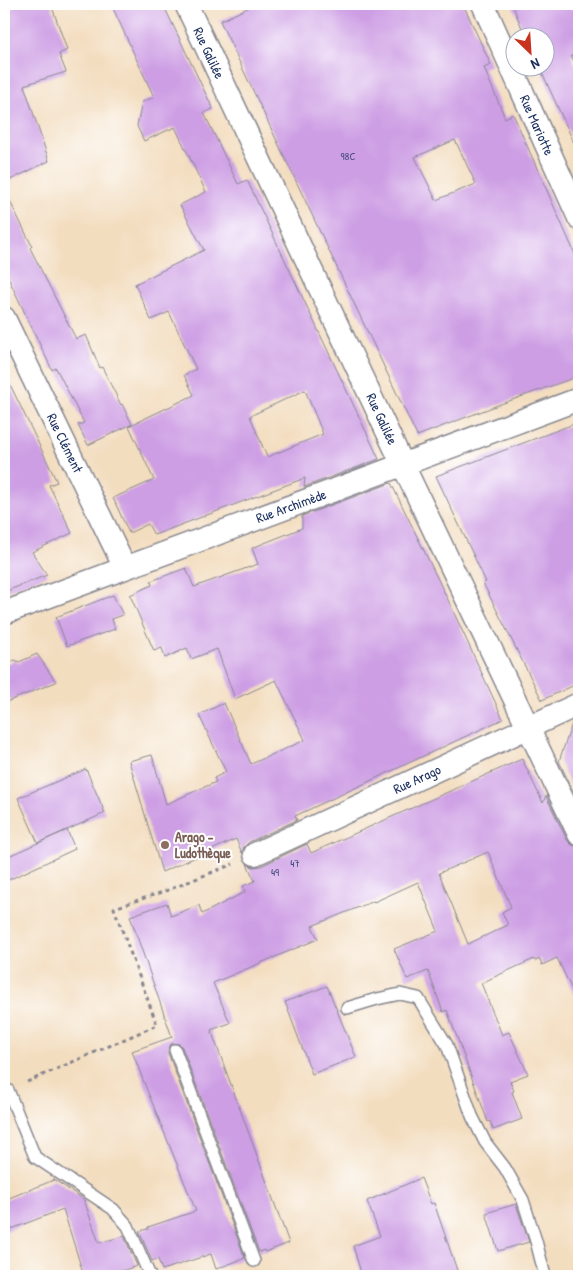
<svg xmlns="http://www.w3.org/2000/svg" width="583" height="1280" viewBox="0 0 583 1280" font-family="'Patrick Hand',sans-serif">
<style>
.building{fill:#cd9ee4;fill-rule:evenodd}
.lines{fill:none;stroke-linecap:round;stroke-linejoin:round}
.service-casing{stroke:#87868e;stroke-width:14}
.minor-casing{stroke:#87868e;stroke-width:25}
.path{stroke:#87868e;stroke-width:3;stroke-dasharray:4 4;stroke-linecap:butt}
.service{stroke:#fff;stroke-width:11}
.minor{stroke:#fff;stroke-width:22}
.education-dot{fill:#8d6e63;stroke:#fff;stroke-width:2}
.labels{text-anchor:middle;stroke-width:4;stroke-linejoin:round;paint-order:stroke}
.number-label{font-size:11px;fill:#484b80}
.street-label{font-size:14px;fill:#1b2f5e;stroke:#fff}
.education-label{font-size:14px;font-weight:bold;fill:#785e54;stroke:#fff;text-anchor:start}
</style>
<rect width="100%" height="100%" fill="#fff"/>
<filter id="ink" filterUnits="userSpaceOnUse"><feTurbulence type="fractalNoise" baseFrequency=".02" numOctaves="2"/><feDisplacementMap in="SourceGraphic" scale="10" xChannelSelector="R" yChannelSelector="G"/><feConvolveMatrix kernelMatrix="1 2 1 2 8 2 1 2 1" color-interpolation-filters="sRGB"/></filter>
<filter id="wash" filterUnits="userSpaceOnUse"><feTurbulence type="fractalNoise" baseFrequency=".0096" numOctaves="4" result="noise"/><feDisplacementMap in="SourceGraphic" scale="20" xChannelSelector="R" yChannelSelector="G"/><feGaussianBlur stdDeviation="1.12" result="paint"/><feColorMatrix in="noise" values="0 0 0 0 0 0 0 0 0 0 0 0 0 0 0 0 0 1.4 0 .05"/><feComposite in="paint" operator="in"/></filter>
<g filter="url(#wash)">
<rect width="100%" height="100%" fill="#f3ddbf"/>
<g id="blocks">
<path class="building" d="M 4,4 L 51,4 L 67,50 L 59,54 L 66,72 L 24,85 L 49,161 L 4,183 Z
M 111,4 L 163,4 L 213,109 L 204,113 L 238,184 L 247,180 L 379,459 L 304,487 L 305,478 L 154,535 L 148,524 L 129,533 L 113,498 L 154,480 L 129,426 L 194,395 L 184,375 L 196,369 L 169,312 L 151,320 L 135,284 L 204,250 L 180,205 L 206,192 L 175,127 L 144,141 L 137,126 L 142,102 L 154,97 ZM 305,390 L 323,434 L 267,457 L 250,416 Z
M 256,4 L 463,4 L 491,65 L 484,68 L 505,118 L 513,114 L 579,263 L 579,376 L 498,405 L 417,436 L 220,21 ZM 455,140 L 476,184 L 436,200 L 415,157 Z
M 512,4 L 579,4 L 579,53 L 571,56 L 579,69 L 579,154 L 540,68 L 546,68 L 546,38 L 526,38 Z
M 4,189 L 32,246 L 30,248 L 76,339 L 86,335 L 100,368 L 102,367 L 121,405 L 122,404 L 132,424 L 88,445 L 78,425 L 84,423 L 56,368 L 52,370 L 4,269 Z
M 4,372 L 57,482 L 49,485 L 72,533 L 32,552 L 47,575 L 4,592 Z
M 579,422 L 579,683 L 542,700 L 483,583 L 486,582 L 436,476 Z
M 391,483 L 448,600 L 503,719 L 295,816 L 297,820 L 249,842 L 244,847 L 242,853 L 236,839 L 162,872 L 129,761 L 152,755 L 166,804 L 216,782 L 214,778 L 226,772 L 199,715 L 224,703 L 251,764 L 305,740 L 276,680 L 235,699 L 217,649 L 191,659 L 187,648 L 165,658 L 162,648 L 154,651 L 130,595 L 152,585 L 151,581 L 186,568 L 194,587 L 258,564 L 252,548 L 302,528 L 302,516 Z
M 113,595 L 123,615 L 112,619 L 115,629 L 67,646 L 56,617 Z
M 37,654 L 56,682 L 4,703 L 4,665 L 15,660 L 19,662 Z
M 579,718 L 579,804 L 559,761 L 573,721 Z
M 522,759 L 543,803 L 546,796 L 567,840 L 572,845 L 579,847 L 579,1005 L 557,958 L 542,965 L 540,959 L 535,961 L 534,959 L 481,983 L 502,1035 L 509,1032 L 528,1074 L 510,1081 L 514,1091 L 512,1092 L 522,1119 L 493,1130 L 490,1121 L 488,1122 L 447,1010 L 443,1012 L 428,971 L 407,979 L 394,949 L 438,931 L 418,882 L 374,902 L 374,901 L 312,926 L 318,939 L 213,983 L 230,1023 L 211,1030 L 289,1243 L 265,1252 L 264,1250 L 259,1252 L 182,1047 L 179,1044 L 173,1043 L 169,1046 L 168,1053 L 245,1258 L 216,1269 L 211,1254 L 162,1270 L 158,1259 L 152,1261 L 139,1231 L 148,1229 L 148,1227 L 196,1211 L 145,1085 L 132,1051 L 172,1037 L 130,916 L 167,903 L 171,916 L 199,905 L 202,914 L 245,892 L 243,886 L 255,881 L 247,864 L 253,867 L 261,866 L 307,844 L 311,853 ZM 488,852 L 511,907 L 502,912 L 508,925 L 468,944 L 439,873 Z
M 86,769 L 105,813 L 38,843 L 18,798 Z
M 67,830 L 75,849 L 4,882 L 4,858 Z
M 327,986 L 356,1057 L 312,1074 L 285,1002 Z
M 421,1178 L 431,1204 L 434,1203 L 459,1276 L 362,1276 L 353,1246 L 380,1236 L 367,1201 Z
M 53,1179 L 85,1200 L 84,1200 L 99,1243 L 124,1236 L 137,1266 L 118,1272 L 119,1276 L 84,1276 L 63,1209 L 4,1232 L 4,1200 L 54,1180 Z
M 516,1204 L 529,1242 L 498,1251 L 486,1213 Z"/>
</g>
</g>
<g filter="url(#ink)">
<use href="#blocks" fill-opacity="0" stroke="#87868e" stroke-width="1"/>
<g class="lines">
<defs>
<path id="service" d="M 347,1008 L 377,999 L 400,994 L 418,998 L 447,1045 L 472,1116 L 485,1142 L 505,1168 L 523,1200 L 536,1241 L 545,1276
M 175,1050 L 254,1261
M 8,1090 L 35,1157 L 113,1209 L 128,1226 L 150,1276"/>
<path id="minor" d="M 186,4 L 403,465 L 579,834
M 483,4 L 579,218
M 4,318 L 125,568
M 4,613 L 579,399
M 255,854 L 579,704"/>
</defs>
<use href="#service" class="service-casing"/>
<use href="#minor" class="minor-casing"/>
<path class="path" d="M 27,1082 L 157,1025 L 114,908 L 163,892 L 233,864"/>
<use href="#service" class="service"/>
<use href="#minor" class="minor"/>
</g>
</g>
<circle class="education-dot" cx="165" cy="845" r="5"/>
<g class="labels">
<g class="number-label">
<text x="348" y="160">98C</text>
<text x="295" y="867">47</text>
<text x="275" y="876">49</text>
</g>
<g class="street-label">
<text transform="translate(209 53) rotate(65)" y="5">Rue Galilée</text>
<text transform="translate(537 125) rotate(66)" y="5">Rue Mariotte</text>
<text transform="translate(382 419) rotate(65)" y="5">Rue Galilée</text>
<text transform="translate(65 443) rotate(64)" y="5">Rue Clément</text>
<text transform="translate(291 506) rotate(-20)" y="5">Rue Archimède</text>
<text transform="translate(417 779) rotate(-25)" y="5">Rue Arago</text>
</g>
<g class="education-label">
<text x="175" y="842">Arago -<tspan x="175" dy="16">Ludothèque</tspan></text>
</g>
</g>
<rect width="583" height="1280" fill="none" stroke="#fff" stroke-width="20"/>
<g transform="translate(530 52) rotate(155)"><circle r="24" fill="#ffffff" stroke="#a4acbf"/>
<path d="M0-4L9 19L0 12L-9 19Z" fill="#c8321e"/>
<text y="-8" font-size="14" font-weight="bold" text-anchor="middle" fill="#1b2f5e">N</text>
</g>
</svg>
